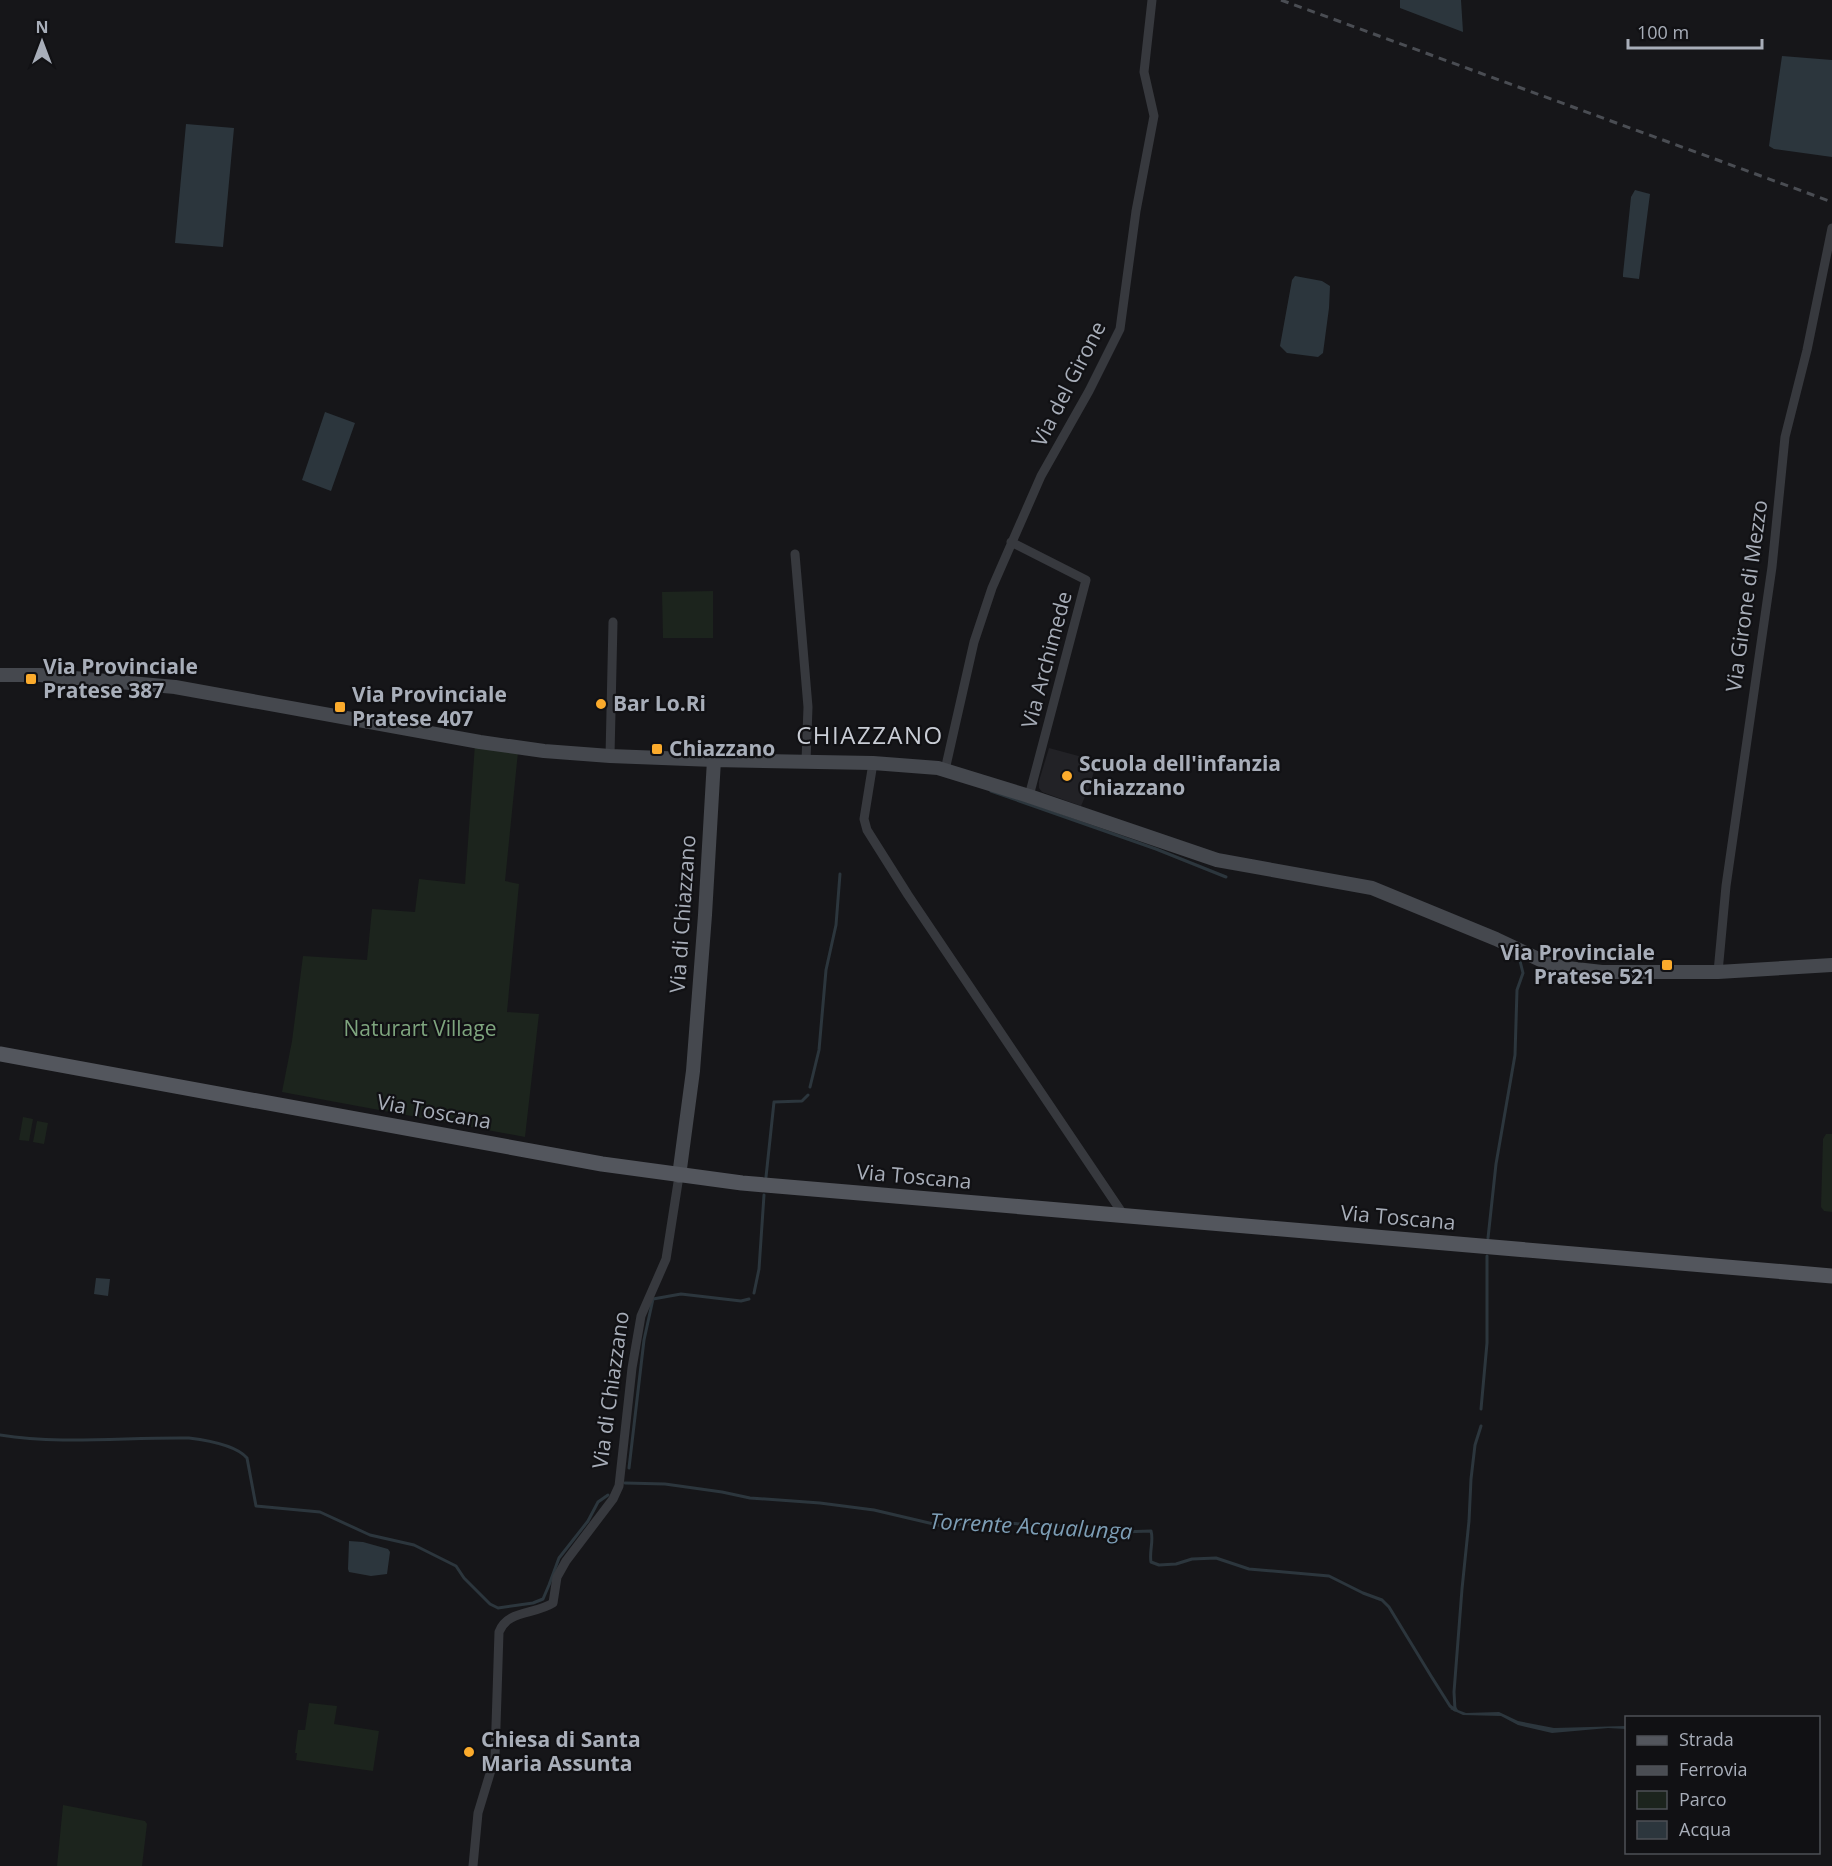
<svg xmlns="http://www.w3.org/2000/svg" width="1832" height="1866" viewBox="0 0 1832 1866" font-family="'Open Sans',sans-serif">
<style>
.built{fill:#222226}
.green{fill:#1c241d}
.water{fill:#2c363d}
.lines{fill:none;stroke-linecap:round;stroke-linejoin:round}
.stream{stroke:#2c363d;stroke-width:3}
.street{stroke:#37393e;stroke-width:9}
.secondary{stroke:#45484e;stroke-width:14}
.primary{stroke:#53565d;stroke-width:15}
.rail{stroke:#4a4d53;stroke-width:3;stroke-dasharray:8 6;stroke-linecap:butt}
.poi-dot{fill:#fbab2c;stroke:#111114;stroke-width:2}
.labels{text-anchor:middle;stroke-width:4.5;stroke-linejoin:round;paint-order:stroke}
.street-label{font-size:21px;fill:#a8aeb9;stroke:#111114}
.poi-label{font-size:21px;font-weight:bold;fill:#a8aeb9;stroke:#111114;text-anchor:start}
.park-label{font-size:21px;fill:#7ea57e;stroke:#111114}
.water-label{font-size:22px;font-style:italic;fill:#7d9eb6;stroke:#111114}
.quarter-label{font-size:24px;letter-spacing:1.5px;fill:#c9cdd5;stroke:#111114}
</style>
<rect width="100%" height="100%" fill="#161619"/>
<path class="built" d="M 1049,748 L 1097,761 L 1090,785 L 1081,806 L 1042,792 L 1039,788 L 1039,781 Z"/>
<path class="green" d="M 713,591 L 713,638 L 663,638 L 662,592 Z
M 475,744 L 518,752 L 505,881 L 519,884 L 507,1012 L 539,1014 L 525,1137 L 282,1092 L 292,1041 L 303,956 L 367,960 L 372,909 L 415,912 L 419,879 L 465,884 Z
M 23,1117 L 33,1119 L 29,1141 L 19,1140 Z
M 37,1121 L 48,1123 L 44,1144 L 33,1142 Z
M 1826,1134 L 1832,1134 L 1832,1212 L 1824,1211 L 1821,1207 L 1823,1139 Z
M 309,1703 L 337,1706 L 334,1724 L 379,1731 L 373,1771 L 296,1760 L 297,1753 L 295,1753 L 298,1730 L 305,1730 Z
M 63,1805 L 145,1821 L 147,1824 L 142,1866 L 57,1866 Z"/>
<path class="water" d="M 1400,0 L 1461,0 L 1463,32 L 1400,8 Z
M 1782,56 L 1832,60 L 1832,157 L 1774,149 L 1769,146 Z
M 186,124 L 234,128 L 223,247 L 175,243 Z
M 1635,190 L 1650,194 L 1639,279 L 1623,277 L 1623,274 L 1631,197 Z
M 1295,276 L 1322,281 L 1330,286 L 1329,308 L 1323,353 L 1318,357 L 1287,353 L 1280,346 L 1292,280 Z
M 325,412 L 355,423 L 331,491 L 302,480 Z
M 96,1278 L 110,1279 L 108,1296 L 94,1294 Z
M 349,1541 L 363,1542 L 388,1549 L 390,1552 L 387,1574 L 371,1576 L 349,1572 L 348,1569 Z
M 1456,1707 L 1458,1710 L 1466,1713 L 1499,1712 L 1518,1721 L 1554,1728 L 1626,1726 L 1626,1729 L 1608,1728 L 1552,1733 L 1518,1725 L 1501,1716 L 1463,1715 L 1450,1709 Z"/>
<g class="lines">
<path class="stream" d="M 991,791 L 1156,849 L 1226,877
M 810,1087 L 819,1050 L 826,970 L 836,925 L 840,874
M 766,1177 L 774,1102 L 802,1101 L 808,1095
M 1488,1238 L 1496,1164 L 1515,1055 L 1517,990 L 1523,973 L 1520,961 L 1511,953
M 754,1293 L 759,1269 L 764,1195
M 1481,1409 L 1487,1343 L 1487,1256
M 0,1435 C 63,1445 125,1437 189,1438 C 205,1440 236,1445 247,1458 L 256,1506 L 320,1512 L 370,1535 L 414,1545 L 456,1566 L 464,1578 L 490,1604 L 498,1608 L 533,1603 L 543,1599 L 549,1585 L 559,1558 L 588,1521 L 598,1502 L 608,1495
M 629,1468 L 644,1340 L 653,1299 L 681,1294 L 741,1301 L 749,1299
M 625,1483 L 665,1484 L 722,1492 L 750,1498 L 820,1503 L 874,1510 L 942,1526 L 988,1522 L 1056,1526 L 1090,1533 L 1151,1531 C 1154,1541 1149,1551 1151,1562 L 1159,1565 L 1176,1564 L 1192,1559 L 1216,1558 L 1249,1569 L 1329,1576 L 1363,1593 L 1382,1600 L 1389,1607 L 1431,1676 L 1450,1706 L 1455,1710
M 1455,1710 L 1454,1692 L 1462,1589 L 1469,1521 L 1471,1479 L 1475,1445 L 1481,1426"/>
<path class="street" d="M 1011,542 L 1086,580 L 1029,796
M 795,554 L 808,707 L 806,761
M 610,756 L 613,622
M 873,763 L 864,819 L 867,830 L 908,895 L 1125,1217
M 945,770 L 974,642 L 992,588 L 1041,476 L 1089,391 L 1120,329 L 1136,211 L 1154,116 L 1144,72 L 1152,0
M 1718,972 L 1726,886 L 1772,567 L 1785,437 L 1807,350 L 1832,228
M 473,1866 L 478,1813 L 495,1757 L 499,1632 C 507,1610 534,1615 553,1603 L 557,1577 L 566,1561 L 613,1499 L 619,1486 L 632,1368 L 641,1316 L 666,1259 L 679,1176"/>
<path class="secondary" d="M 0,675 L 40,675 L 175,687 L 480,742 L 544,751 L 610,756 L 714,760 L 873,763 L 938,768 L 1029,796 L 1217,860 L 1372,888 L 1496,939 L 1549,964 L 1567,968 L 1602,972 L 1718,972 L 1832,965
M 679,1176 L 693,1071 L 705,915 L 714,760"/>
<path class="primary" d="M 0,1054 L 602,1164 L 742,1183 L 1832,1276"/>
<path class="rail" d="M 1281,0 L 1832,202"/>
</g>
<g class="poi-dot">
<rect x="25" y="673" width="12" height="12" rx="3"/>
<circle cx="601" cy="704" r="6"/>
<rect x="334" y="701" width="12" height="12" rx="3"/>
<rect x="651" y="743" width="12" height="12" rx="3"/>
<circle cx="1067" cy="776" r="6"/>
<rect x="1661" y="959" width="12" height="12" rx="3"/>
<circle cx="469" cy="1752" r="6"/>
</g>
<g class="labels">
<g class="street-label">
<text transform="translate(1069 384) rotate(-63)" y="7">Via del Girone</text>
<text transform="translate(1747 596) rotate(-82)" y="7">Via Girone di Mezzo</text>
<text transform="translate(1047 660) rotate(-75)" y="7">Via Archimede</text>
<text transform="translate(683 914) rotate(-86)" y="7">Via di Chiazzano</text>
<text transform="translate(434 1112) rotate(10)" y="7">Via Toscana</text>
<text transform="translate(914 1177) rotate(5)" y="7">Via Toscana</text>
<text transform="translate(1398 1218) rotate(5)" y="7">Via Toscana</text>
<text transform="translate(611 1390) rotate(-82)" y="7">Via di Chiazzano</text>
</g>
<g class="poi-label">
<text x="43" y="674">Via Provinciale<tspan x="43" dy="24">Pratese 387</tspan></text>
<text x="352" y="702">Via Provinciale<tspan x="352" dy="24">Pratese 407</tspan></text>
<text x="613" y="711">Bar Lo.Ri</text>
<text x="669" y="756">Chiazzano</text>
<text x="1079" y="771">Scuola dell'infanzia<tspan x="1079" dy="24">Chiazzano</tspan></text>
<text x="1655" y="960" text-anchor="end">Via Provinciale<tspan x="1655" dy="24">Pratese 521</tspan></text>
<text x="481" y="1747">Chiesa di Santa<tspan x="481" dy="24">Maria Assunta</tspan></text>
</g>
<g class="park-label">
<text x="420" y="1036">Naturart Village</text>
</g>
<g class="water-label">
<text transform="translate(1031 1526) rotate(3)" y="8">Torrente Acqualunga</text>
</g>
<g class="quarter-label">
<text x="870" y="744">CHIAZZANO</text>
</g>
</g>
<rect x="1625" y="1716" width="195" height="138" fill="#111114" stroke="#4d5056" stroke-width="1.5"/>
<rect x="1637" y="1736" width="30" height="9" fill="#53565d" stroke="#4d5056" stroke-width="1.5"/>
<text x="1679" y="1746" font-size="18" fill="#a8aeb9">Strada</text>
<rect x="1637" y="1766" width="30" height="9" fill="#4a4d53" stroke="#4d5056" stroke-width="1.5"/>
<text x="1679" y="1776" font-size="18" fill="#a8aeb9">Ferrovia</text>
<rect x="1637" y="1791" width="30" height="18" fill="#1c241d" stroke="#4d5056" stroke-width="1.5"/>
<text x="1679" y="1806" font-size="18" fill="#a8aeb9">Parco</text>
<rect x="1637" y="1821" width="30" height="18" fill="#2c363d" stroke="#4d5056" stroke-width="1.5"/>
<text x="1679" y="1836" font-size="18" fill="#a8aeb9">Acqua</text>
<g transform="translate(42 42)" stroke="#111114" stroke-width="4.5" paint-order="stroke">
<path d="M0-4.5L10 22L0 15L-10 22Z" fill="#a8aeb9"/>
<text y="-9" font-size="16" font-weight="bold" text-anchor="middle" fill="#a8aeb9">N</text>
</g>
<path d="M1628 39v9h134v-9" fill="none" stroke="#a8aeb9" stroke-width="3"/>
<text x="1637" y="39" font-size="18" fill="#a8aeb9" stroke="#111114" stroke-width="4.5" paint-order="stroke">100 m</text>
</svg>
